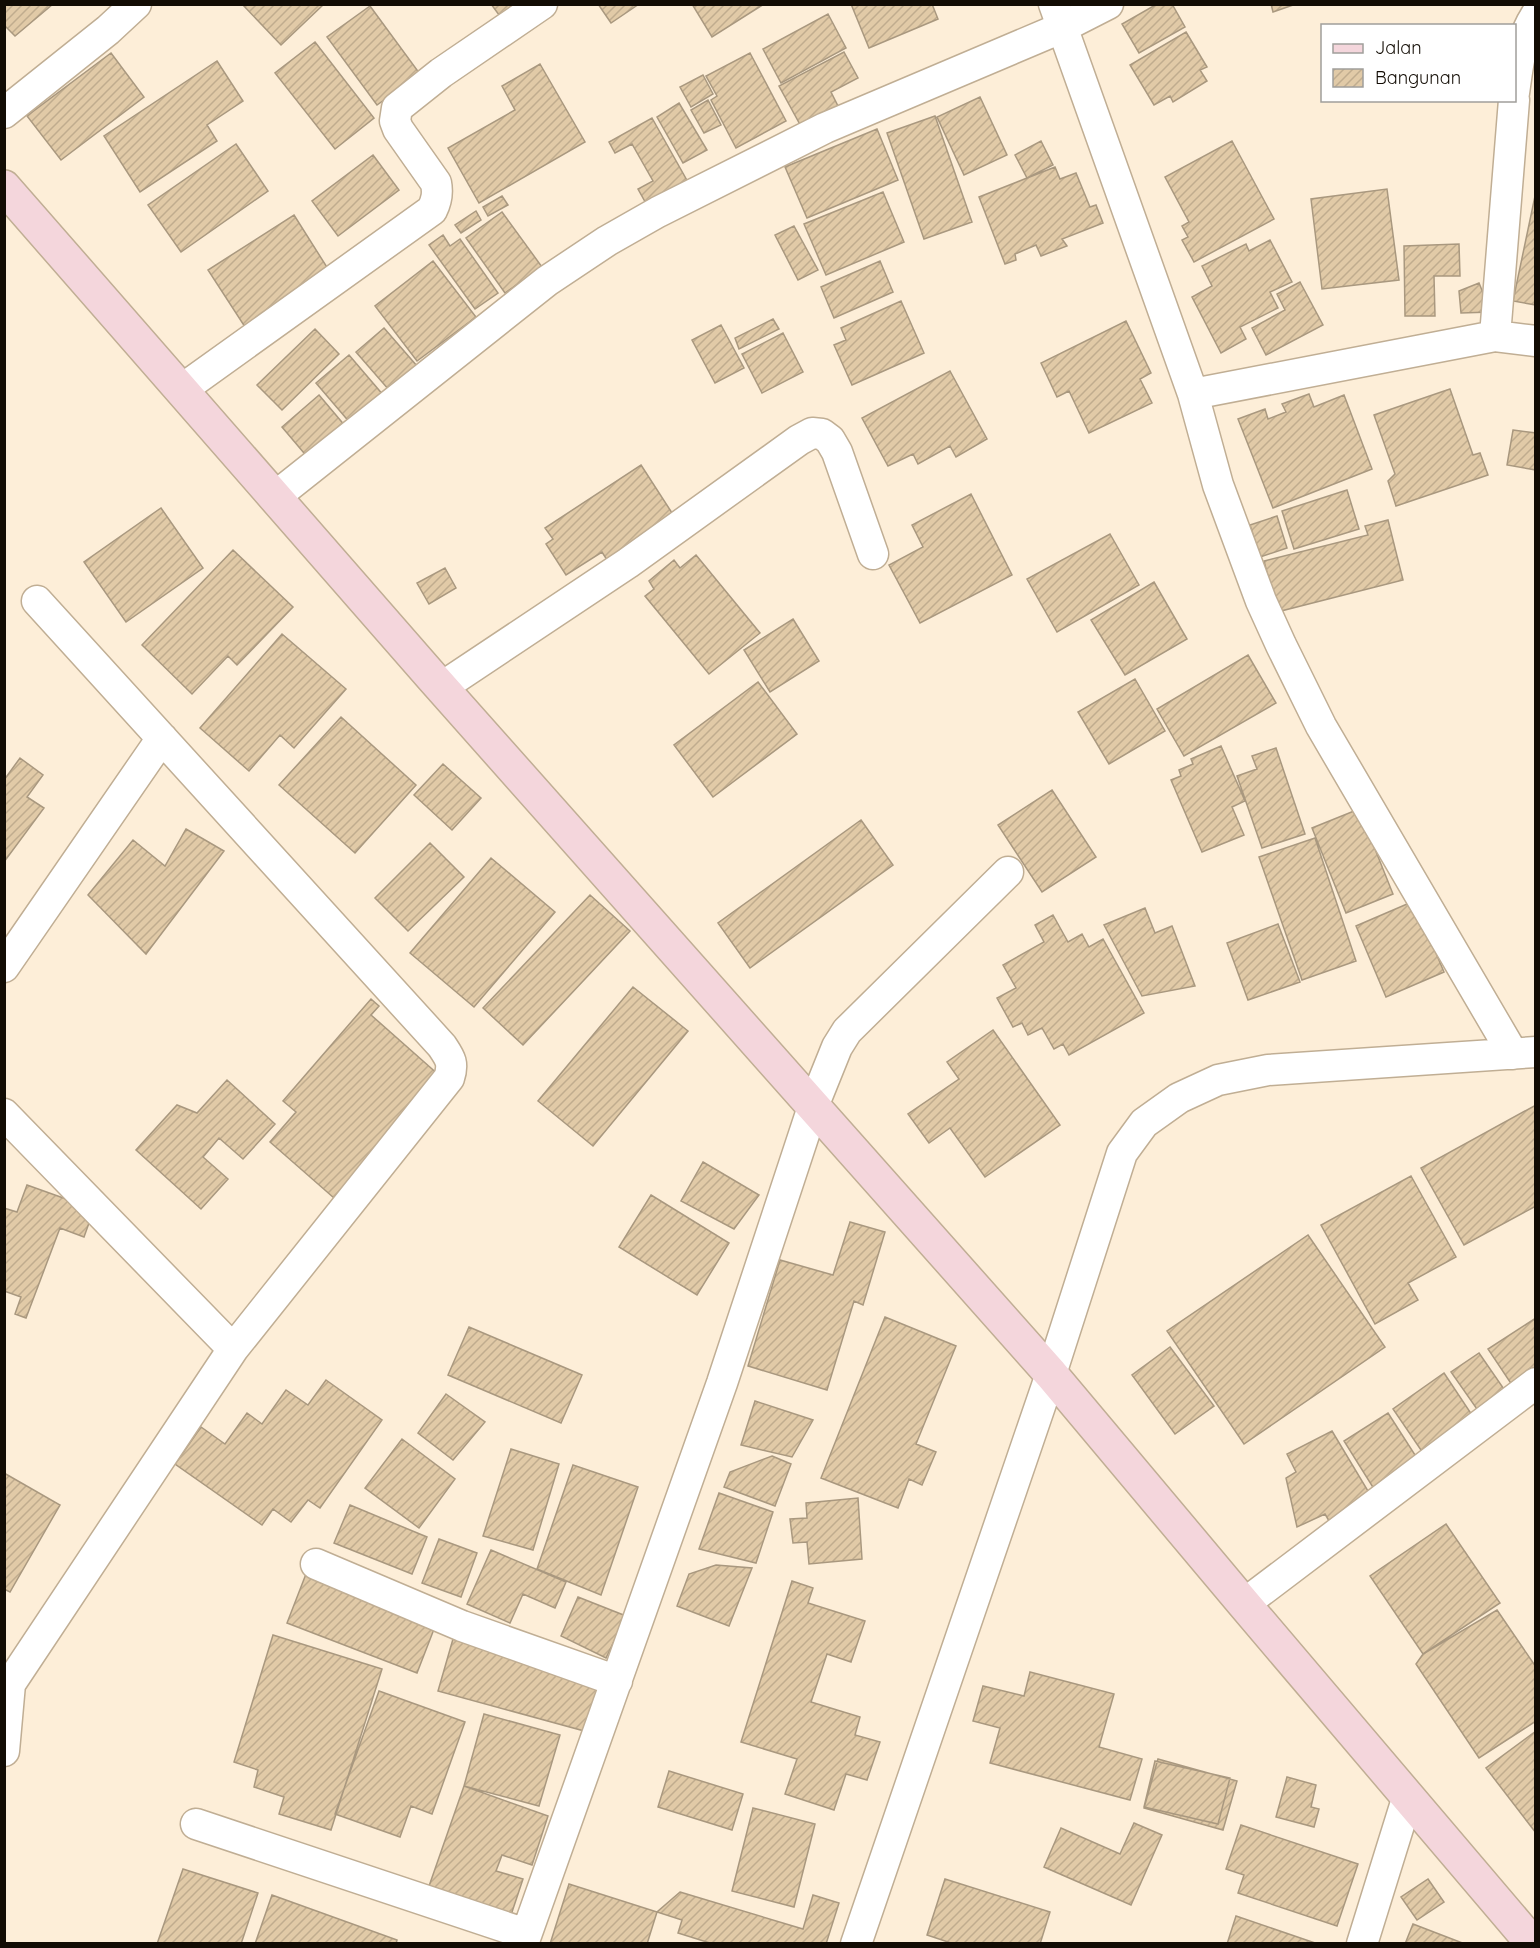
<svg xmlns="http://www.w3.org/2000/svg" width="1540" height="1948" viewBox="0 0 1540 1948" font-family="Quicksand,sans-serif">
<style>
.building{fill:url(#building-hatch);stroke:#a9987f;stroke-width:1.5}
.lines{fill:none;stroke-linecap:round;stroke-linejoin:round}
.street-casing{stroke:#c0ae94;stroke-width:33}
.secondary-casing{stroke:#c0ae94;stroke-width:36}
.street{stroke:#fff;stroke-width:30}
.secondary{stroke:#f4d6dc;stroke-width:33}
</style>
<defs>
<pattern id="building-hatch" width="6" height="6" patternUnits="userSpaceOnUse" patternTransform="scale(1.5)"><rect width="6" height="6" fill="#e1caa7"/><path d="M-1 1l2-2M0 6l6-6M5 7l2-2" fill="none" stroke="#c0ac8e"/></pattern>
</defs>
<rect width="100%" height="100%" fill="#fdeed8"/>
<path class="building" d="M 4,4 L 53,4 L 15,36 L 4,25 Z
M 242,4 L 324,4 L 281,45 Z
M 491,4 L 520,4 L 502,19 Z
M 598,4 L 639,4 L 611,23 Z
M 692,4 L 764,4 L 712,37 Z
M 851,4 L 932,4 L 938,19 L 869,48 Z
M 1157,4 L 1172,4 L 1185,27 L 1139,53 L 1122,24 Z
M 1271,4 L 1296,4 L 1273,12 Z
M 370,6 L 420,74 L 377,105 L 327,37 Z
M 828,14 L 846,48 L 781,83 L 763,49 Z
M 1186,32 L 1207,67 L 1200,70 L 1207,81 L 1173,102 L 1170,96 L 1154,105 L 1130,65 Z
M 315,42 L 374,118 L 335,149 L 275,73 Z
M 844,52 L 858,78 L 831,92 L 840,110 L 803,130 L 779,86 Z
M 111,53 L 144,97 L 61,160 L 27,116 Z
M 750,53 L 786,121 L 736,148 L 711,100 L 717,96 L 706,76 Z
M 217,61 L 243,101 L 207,125 L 217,141 L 140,192 L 104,136 Z
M 540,64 L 585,142 L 479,203 L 448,148 L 515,110 L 502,86 Z
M 703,75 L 713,94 L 691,107 L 680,87 Z
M 980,97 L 1007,155 L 964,175 L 937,117 Z
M 708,100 L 721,125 L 704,133 L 691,110 Z
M 679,103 L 707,150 L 683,163 L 657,117 Z
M 935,116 L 972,222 L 924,239 L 887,133 Z
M 652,118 L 689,184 L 648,207 L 638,189 L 653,181 L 632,144 L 615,153 L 609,142 Z
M 877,129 L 898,180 L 807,218 L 785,167 Z
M 1041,141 L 1053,165 L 1027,178 L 1015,155 Z
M 1232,141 L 1274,219 L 1194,262 L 1182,240 L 1188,237 L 1182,226 L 1189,222 L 1165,177 Z
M 236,144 L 268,191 L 181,252 L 148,205 Z
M 373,155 L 399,190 L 338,236 L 312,201 Z
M 1055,167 L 1060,179 L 1076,173 L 1090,207 L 1096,205 L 1103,223 L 1062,239 L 1067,246 L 1041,256 L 1036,245 L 1015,254 L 1016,260 L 1005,264 L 979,197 Z
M 1387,189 L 1399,280 L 1322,289 L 1311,199 Z
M 883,192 L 904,242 L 826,275 L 804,224 Z
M 502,196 L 508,205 L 488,216 L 483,207 Z
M 1535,196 L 1536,197 L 1536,305 L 1513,301 Z
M 476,211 L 481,220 L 461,233 L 455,225 Z
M 502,212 L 542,267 L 505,293 L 466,238 Z
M 294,215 L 330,272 L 245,327 L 208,270 Z
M 794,226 L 818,270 L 798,280 L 775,235 Z
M 443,235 L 450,246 L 460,239 L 498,293 L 475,309 L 429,245 Z
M 1270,240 L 1292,282 L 1270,292 L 1278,308 L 1240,327 L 1246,339 L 1221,353 L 1192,297 L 1212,286 L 1202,266 L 1246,244 L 1249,251 Z
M 1459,244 L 1460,276 L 1434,276 L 1435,316 L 1405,316 L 1404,246 Z
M 433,261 L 476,317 L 417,361 L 375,306 Z
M 880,261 L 893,292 L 834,318 L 821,287 Z
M 1300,282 L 1323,325 L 1266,355 L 1252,328 L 1285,310 L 1277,294 Z
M 1479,283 L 1491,312 L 1461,313 L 1459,291 Z
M 901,301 L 924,353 L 852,385 L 834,345 L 846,340 L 841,328 Z
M 773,319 L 779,329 L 739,349 L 735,338 Z
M 1126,321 L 1151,373 L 1140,379 L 1152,403 L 1089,433 L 1069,391 L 1057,397 L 1041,363 Z
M 721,325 L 744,368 L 715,383 L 692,340 Z
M 384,328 L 417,366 L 389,390 L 356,352 Z
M 315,329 L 339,354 L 282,410 L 257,385 Z
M 783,333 L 803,372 L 762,393 L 742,354 Z
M 349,355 L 384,396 L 351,424 L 316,383 Z
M 950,371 L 987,439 L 956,457 L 950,446 L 918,464 L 913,454 L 888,466 L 862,418 Z
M 1450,389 L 1473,455 L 1480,453 L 1488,475 L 1396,506 L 1388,481 L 1395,474 L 1374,415 Z
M 1309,394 L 1314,407 L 1344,395 L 1372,469 L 1273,508 L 1238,419 L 1265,409 L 1268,419 L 1286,412 L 1282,404 Z
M 319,395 L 346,427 L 309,459 L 282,427 Z
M 1513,430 L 1536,433 L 1536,470 L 1507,465 Z
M 641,465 L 674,516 L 607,560 L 602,552 L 566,575 L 546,544 L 553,539 L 545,528 Z
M 1347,490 L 1359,529 L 1294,549 L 1282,511 Z
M 971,494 L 1012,575 L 920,623 L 889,565 L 923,547 L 912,525 Z
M 161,508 L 203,568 L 126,622 L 84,562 Z
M 1277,516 L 1287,548 L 1260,557 L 1250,525 Z
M 1388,520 L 1403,580 L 1277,612 L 1264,561 L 1368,535 L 1365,526 Z
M 1110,534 L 1139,585 L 1057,632 L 1027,579 Z
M 233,550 L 293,607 L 237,665 L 228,656 L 192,694 L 142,645 Z
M 696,555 L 760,633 L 709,674 L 645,596 L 654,589 L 649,581 L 674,560 L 680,568 Z
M 445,568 L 456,588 L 429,604 L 417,583 Z
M 1154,582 L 1187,639 L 1125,675 L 1091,620 Z
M 793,619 L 819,661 L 770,692 L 744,650 Z
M 282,634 L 346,689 L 294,748 L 280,735 L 249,771 L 200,728 Z
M 1248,655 L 1276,703 L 1184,756 L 1157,709 Z
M 1135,679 L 1165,731 L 1109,764 L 1078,712 Z
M 758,682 L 797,734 L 713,797 L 674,745 Z
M 341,717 L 416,785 L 355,853 L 279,785 Z
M 1221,746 L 1245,801 L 1232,807 L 1244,835 L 1202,852 L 1171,780 L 1181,776 L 1179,770 L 1193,764 L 1191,759 Z
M 1276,748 L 1305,834 L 1262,848 L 1237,776 L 1257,769 L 1252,756 Z
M 20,758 L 43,775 L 27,797 L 44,808 L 4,862 L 4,780 Z
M 443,764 L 481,798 L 452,830 L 414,795 Z
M 1052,790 L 1096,857 L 1042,892 L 998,825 Z
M 1359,809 L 1393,894 L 1346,913 L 1312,828 Z
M 861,820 L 893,865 L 750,968 L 718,923 Z
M 186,829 L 224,851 L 146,954 L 88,895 L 133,840 L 165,866 Z
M 1315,838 L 1356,961 L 1302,980 L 1259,857 Z
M 430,843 L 464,877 L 408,931 L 375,898 Z
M 491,858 L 555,912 L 474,1007 L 410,953 Z
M 590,895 L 630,931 L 523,1045 L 483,1008 Z
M 1414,901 L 1444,972 L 1386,997 L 1356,926 Z
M 1145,908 L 1155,933 L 1172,926 L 1195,986 L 1142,996 L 1104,925 Z
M 1053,915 L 1068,942 L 1082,934 L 1089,947 L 1103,939 L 1144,1013 L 1069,1055 L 1063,1044 L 1054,1049 L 1042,1028 L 1028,1035 L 1022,1023 L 1013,1027 L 997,998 L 1016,988 L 1003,965 L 1044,942 L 1035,925 Z
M 1278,924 L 1300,982 L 1248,1000 L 1227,943 Z
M 633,987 L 688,1031 L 593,1146 L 538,1101 Z
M 371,999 L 379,1006 L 371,1015 L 440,1076 L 334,1198 L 270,1142 L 296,1112 L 283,1101 Z
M 993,1030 L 1060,1125 L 985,1177 L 950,1128 L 929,1143 L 908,1114 L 959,1079 L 947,1062 Z
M 227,1080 L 275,1124 L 243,1159 L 219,1138 L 203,1157 L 228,1179 L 201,1209 L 136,1150 L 177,1105 L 197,1113 Z
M 1536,1105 L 1536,1206 L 1464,1245 L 1421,1168 Z
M 703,1162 L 759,1195 L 734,1229 L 681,1201 Z
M 1411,1176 L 1456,1257 L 1408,1283 L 1418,1300 L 1375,1324 L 1321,1225 Z
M 27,1185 L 94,1209 L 84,1237 L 60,1228 L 26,1318 L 15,1314 L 21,1297 L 4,1291 L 4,1208 L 17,1212 Z
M 651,1195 L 729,1243 L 697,1295 L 619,1247 Z
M 850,1222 L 885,1232 L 863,1305 L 854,1301 L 827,1390 L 748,1366 L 780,1260 L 833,1275 Z
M 1308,1235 L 1385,1347 L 1244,1444 L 1167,1331 Z
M 885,1317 L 956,1346 L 916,1444 L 936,1452 L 922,1485 L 909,1479 L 898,1508 L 821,1478 Z
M 1536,1318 L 1536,1369 L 1512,1385 L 1488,1349 Z
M 469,1327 L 582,1375 L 561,1423 L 448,1375 Z
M 1170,1347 L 1214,1406 L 1175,1434 L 1132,1375 Z
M 1479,1353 L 1506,1392 L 1479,1412 L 1451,1372 Z
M 1444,1373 L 1474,1418 L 1423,1453 L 1393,1409 Z
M 326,1380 L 382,1420 L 320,1508 L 308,1500 L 291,1522 L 273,1509 L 262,1525 L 175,1464 L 201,1427 L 225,1444 L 247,1413 L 262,1424 L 286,1390 L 308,1405 Z
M 446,1394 L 485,1422 L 453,1460 L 418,1433 Z
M 755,1401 L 813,1420 L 792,1457 L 741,1445 Z
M 1388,1413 L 1417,1458 L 1374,1489 L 1344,1441 Z
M 1332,1431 L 1371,1496 L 1332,1526 L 1325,1514 L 1297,1527 L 1286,1478 L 1296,1472 L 1287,1454 Z
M 402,1439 L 455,1479 L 419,1528 L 365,1488 Z
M 511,1449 L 559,1464 L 533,1550 L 483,1536 Z
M 772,1456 L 791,1464 L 775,1506 L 724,1487 L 730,1472 Z
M 573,1465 L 638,1487 L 601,1595 L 537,1569 Z
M 4,1473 L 60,1505 L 10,1592 L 4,1589 Z
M 719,1493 L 773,1512 L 756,1563 L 699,1549 Z
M 858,1498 L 862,1559 L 809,1564 L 807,1542 L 793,1543 L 790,1519 L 807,1518 L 806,1503 Z
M 350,1505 L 427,1537 L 412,1574 L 334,1543 Z
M 1446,1524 L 1500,1603 L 1423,1654 L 1370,1576 Z
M 439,1539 L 477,1553 L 461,1597 L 422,1583 Z
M 491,1550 L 566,1582 L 555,1608 L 523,1594 L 510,1623 L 467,1604 Z
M 716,1565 L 752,1568 L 729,1626 L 677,1606 L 689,1574 Z
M 306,1574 L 436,1624 L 417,1673 L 287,1623 Z
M 792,1581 L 813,1588 L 808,1603 L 865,1621 L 851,1662 L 827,1654 L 811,1702 L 860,1717 L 855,1735 L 880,1742 L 867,1780 L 846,1774 L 834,1810 L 785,1794 L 797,1759 L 741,1742 Z
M 578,1597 L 626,1616 L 606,1658 L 561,1636 Z
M 1497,1610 L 1536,1667 L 1536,1721 L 1479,1758 L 1416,1664 L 1423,1654 Z
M 273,1635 L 382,1669 L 331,1830 L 279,1814 L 284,1797 L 254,1787 L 258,1770 L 234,1762 Z
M 453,1639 L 602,1681 L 588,1732 L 438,1691 Z
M 1030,1672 L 1114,1694 L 1099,1747 L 1142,1759 L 1130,1800 L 990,1763 L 1000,1728 L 973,1721 L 983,1686 L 1024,1696 Z
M 379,1691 L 465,1722 L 432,1814 L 411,1806 L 400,1837 L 335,1814 Z
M 484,1714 L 560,1735 L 539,1806 L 464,1786 Z
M 1536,1731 L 1536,1833 L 1486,1768 Z
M 1158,1759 L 1237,1781 L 1223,1830 L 1144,1808 Z
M 1155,1761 L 1230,1778 L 1218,1824 L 1144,1807 Z
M 669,1771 L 743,1794 L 732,1830 L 658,1807 Z
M 1287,1777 L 1316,1785 L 1311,1807 L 1319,1809 L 1314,1827 L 1276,1817 Z
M 464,1786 L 548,1816 L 532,1865 L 502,1855 L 496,1871 L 523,1879 L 511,1915 L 428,1889 Z
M 753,1808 L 815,1824 L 794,1907 L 732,1891 Z
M 1134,1823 L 1162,1835 L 1131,1905 L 1044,1867 L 1061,1828 L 1120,1854 Z
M 1241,1825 L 1358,1864 L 1337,1926 L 1238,1893 L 1244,1875 L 1226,1869 Z
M 183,1869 L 258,1893 L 241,1944 L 157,1944 Z
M 945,1879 L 1050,1912 L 1040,1944 L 954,1944 L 927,1935 Z
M 1428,1879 L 1444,1902 L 1417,1920 L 1401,1897 Z
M 569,1884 L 657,1912 L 647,1944 L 550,1944 Z
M 680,1892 L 803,1929 L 813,1895 L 839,1903 L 826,1944 L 713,1944 L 678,1933 L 682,1920 L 657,1912 Z
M 272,1895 L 397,1940 L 396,1944 L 255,1944 Z
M 1236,1916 L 1318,1944 L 1227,1944 Z
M 1413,1924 L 1465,1944 L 1405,1944 Z"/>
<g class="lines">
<defs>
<path id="street" d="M 1054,4 L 1193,394 L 1218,485 L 1261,601 L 1281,645 L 1321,726 L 1513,1054
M 1514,93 C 1518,65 1520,40 1536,15
M 4,113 L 108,30 L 136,4
M 1495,336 L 1514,100
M 181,390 L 432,210 C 437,200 438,193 436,183 L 398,129 L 395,121 L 397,108 L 441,73 L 542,4
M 1193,394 L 1495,336 L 1536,341
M 276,496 L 547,281 L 607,241 L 658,212 L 825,128 L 1061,28 L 1108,4
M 442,687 L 628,563 L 799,440 L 812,433 L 822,434 L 830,440 L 837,452 L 873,554
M 4,967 L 162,738
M 4,1114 L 233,1349 L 449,1078 C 454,1063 450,1058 442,1046 L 37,601
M 316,1564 L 462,1626 L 617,1681
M 1244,1604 L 1536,1383
M 4,1682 L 10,1684 L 4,1751
M 10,1684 L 233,1349
M 196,1824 L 526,1934
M 523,1944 L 722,1383 L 814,1104 L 837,1047 L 847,1031 L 1008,872
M 856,1944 L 1051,1374 L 1122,1153 L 1144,1123 L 1179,1098 L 1218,1080 L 1268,1070 L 1536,1052
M 1362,1944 L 1408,1796"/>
<path id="secondary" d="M 4,187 L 432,677 L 1051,1374 L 1244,1604 L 1533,1944"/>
</defs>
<use href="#street" class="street-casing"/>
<use href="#secondary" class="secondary-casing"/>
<use href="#street" class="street"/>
<use href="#secondary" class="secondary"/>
</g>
<rect width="1540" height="1948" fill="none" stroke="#120c04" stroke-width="12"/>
<rect x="1321" y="24" width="195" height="78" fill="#ffffff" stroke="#a09e9b" stroke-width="1.5"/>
<rect x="1333" y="44" width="30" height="9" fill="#f4d6dc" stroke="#a09e9b" stroke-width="1.5"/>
<text x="1375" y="54" font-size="18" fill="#120c04">Jalan</text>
<rect x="1333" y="69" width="30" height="18" fill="url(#building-hatch)" stroke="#a09e9b" stroke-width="1.5"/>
<text x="1375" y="84" font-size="18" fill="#120c04">Bangunan</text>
</svg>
